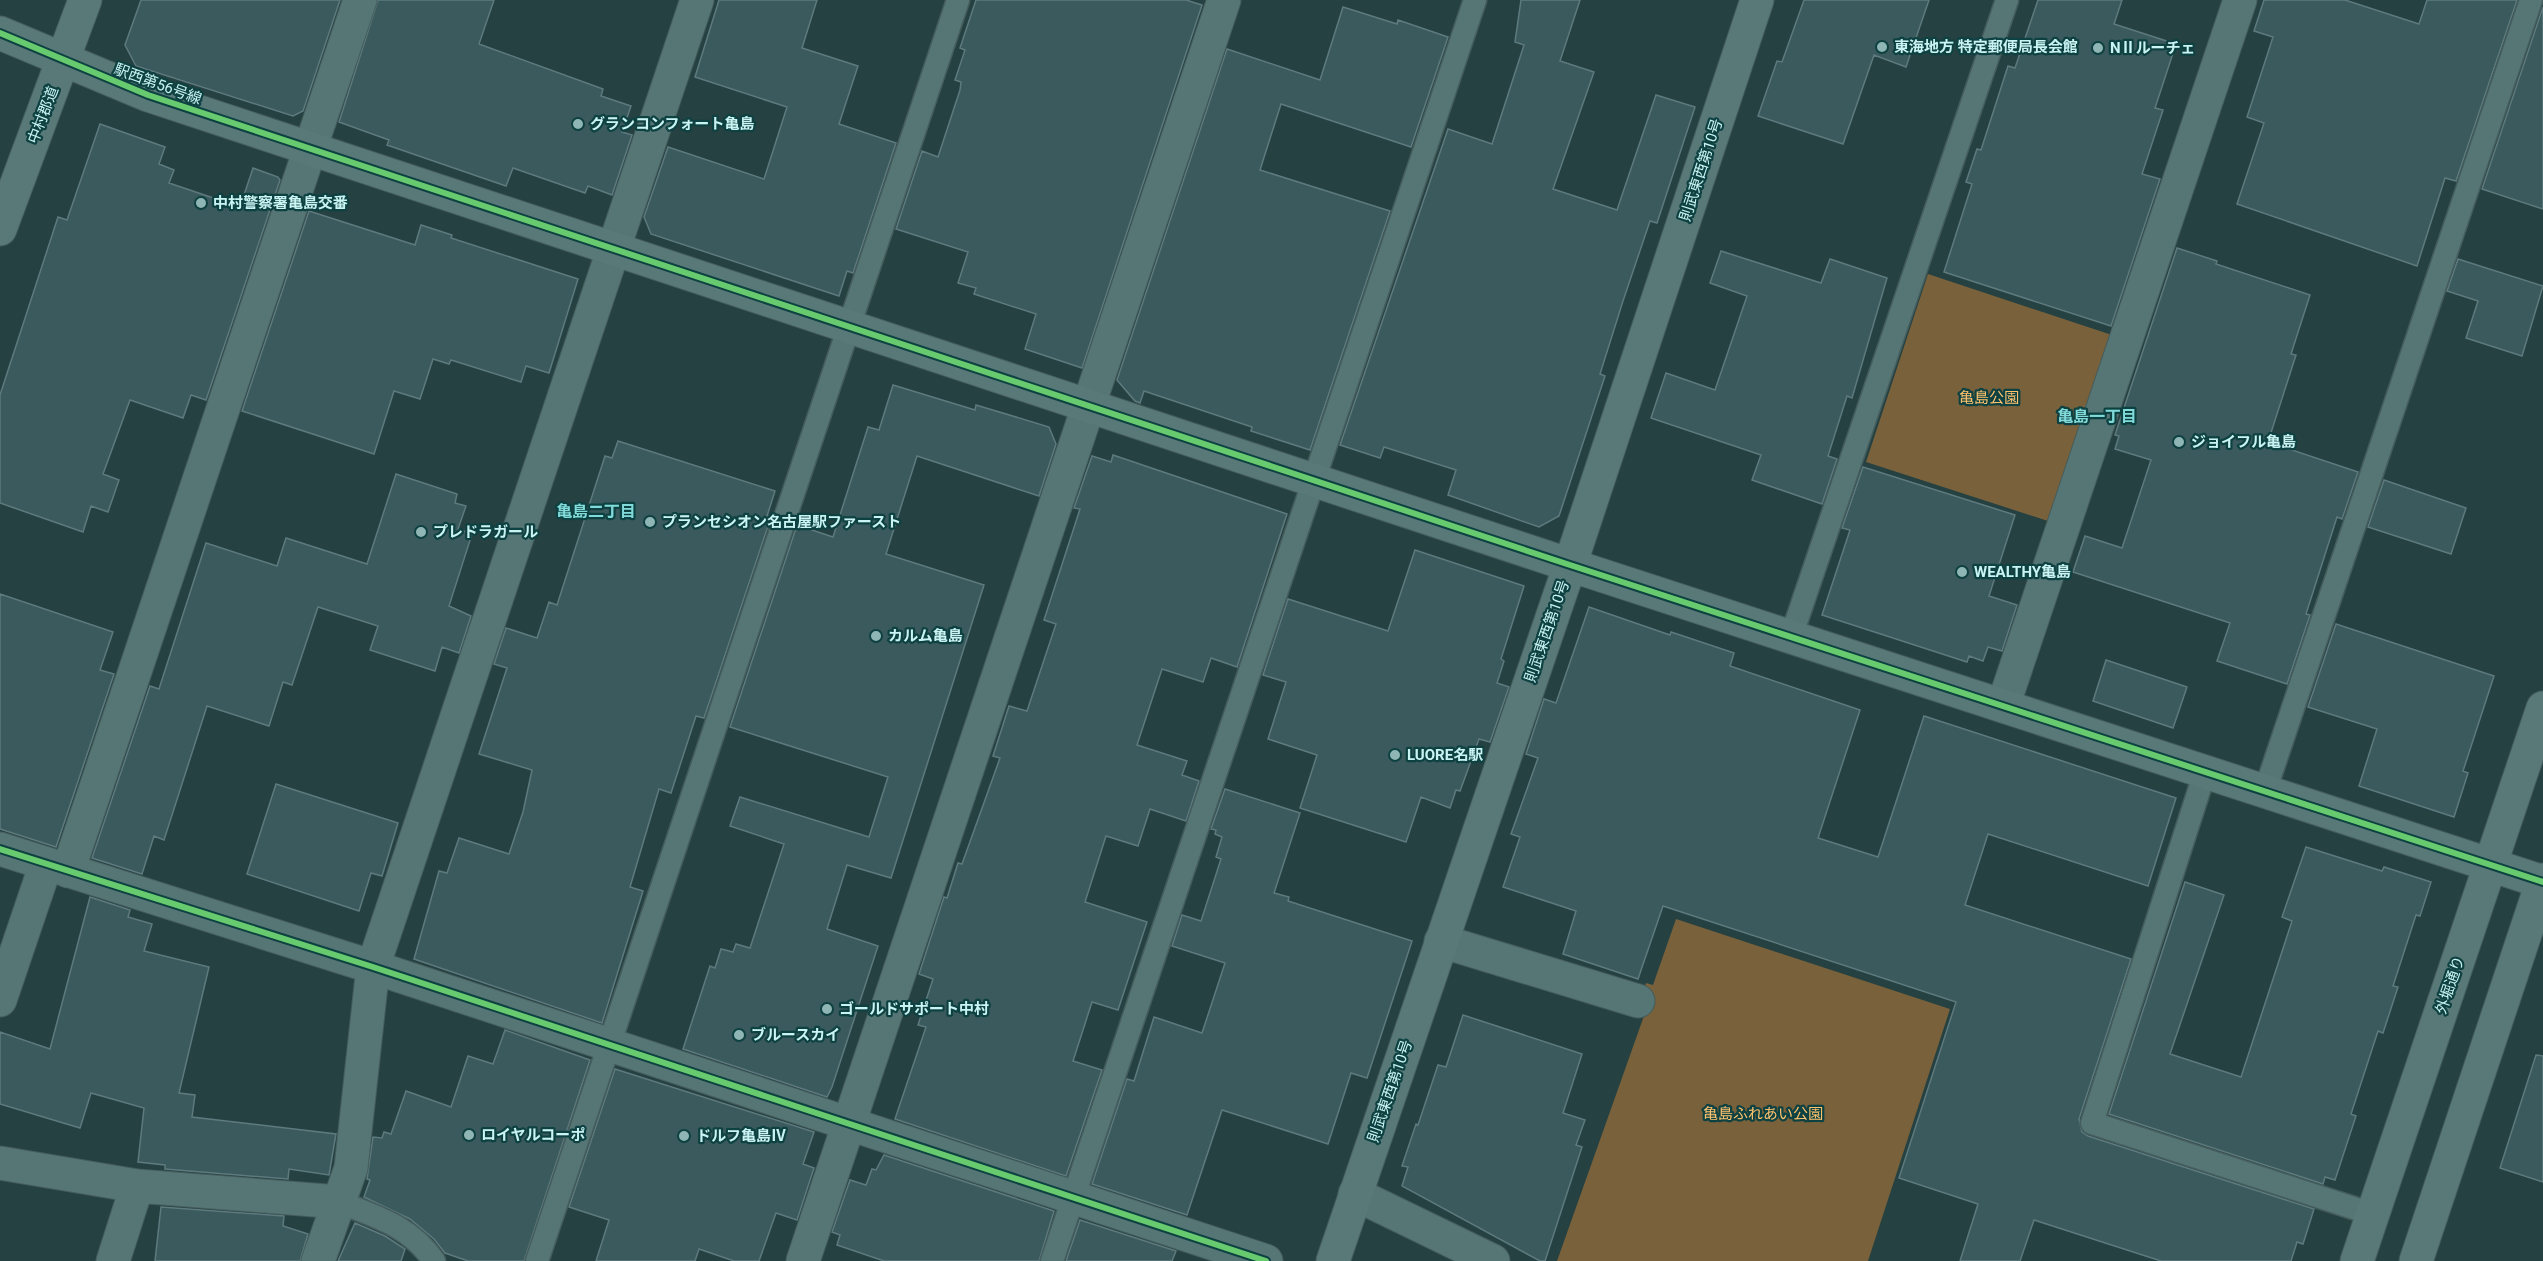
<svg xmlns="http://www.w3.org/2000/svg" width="2543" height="1261" viewBox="0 0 2543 1261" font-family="Roboto,'Noto Sans JP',sans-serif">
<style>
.green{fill:#78613b}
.building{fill:#3a5a5d;stroke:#5e7a7e;stroke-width:1.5}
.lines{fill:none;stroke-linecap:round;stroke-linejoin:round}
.lane-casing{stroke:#455d5c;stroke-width:25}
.street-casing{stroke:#455d5c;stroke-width:35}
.secondary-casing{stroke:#455d5c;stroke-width:35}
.lane{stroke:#567575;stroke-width:22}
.street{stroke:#567575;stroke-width:33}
.secondary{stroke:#597979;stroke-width:33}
.cycleway-casing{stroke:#0e4141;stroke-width:10}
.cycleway{stroke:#67ca6e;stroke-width:6}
.poi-dot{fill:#90b5b5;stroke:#0e4141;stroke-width:2}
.labels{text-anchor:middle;stroke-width:4.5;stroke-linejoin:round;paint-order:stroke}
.poi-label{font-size:15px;font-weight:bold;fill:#c9f4f3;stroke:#0e4141;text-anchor:start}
.street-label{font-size:15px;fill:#c9f4f3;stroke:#0e4141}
.park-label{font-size:15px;fill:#fdc26e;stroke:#0e4141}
.neighbourhood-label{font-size:16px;font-weight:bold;fill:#80dbda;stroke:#0e4141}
</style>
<rect width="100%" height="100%" fill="#264141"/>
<path class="green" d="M 1928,274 L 2112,335 L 2051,522 L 1866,462 Z
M 1676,919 L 1950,1009 L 1868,1261 L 1557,1261 L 1645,1013 L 1637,1010 L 1646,983 L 1653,985 Z"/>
<path class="building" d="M 141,0 L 340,0 L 303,111 L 293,116 L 136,66 L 125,45 Z
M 378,0 L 494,0 L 479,44 L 603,89 L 601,96 L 631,106 L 622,132 L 632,135 L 612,195 L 588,186 L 585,193 L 513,168 L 506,186 L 387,145 L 389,140 L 339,122 Z
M 719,0 L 817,0 L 802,48 L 858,66 L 839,124 L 896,143 L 853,273 L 847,271 L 839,296 L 651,234 L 644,217 L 668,147 L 764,179 L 787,107 L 695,77 Z
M 976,0 L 1186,0 L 1202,5 L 1082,368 L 1025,349 L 1036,314 L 974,294 L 976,288 L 958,283 L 968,252 L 896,229 L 922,151 L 938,157 L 960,90 L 961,82 L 955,80 L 965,50 L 960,48 Z
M 1521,0 L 1580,0 L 1560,61 L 1594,72 L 1553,189 L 1617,210 L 1656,95 L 1695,107 L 1657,223 L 1650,221 L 1623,301 L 1600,374 L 1605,376 L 1559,516 L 1539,527 L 1448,495 L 1456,470 L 1384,447 L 1380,458 L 1340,445 L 1448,129 L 1492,144 L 1524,45 L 1515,42 Z
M 1804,0 L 1929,0 L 1906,67 L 1874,55 L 1843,144 L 1758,116 L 1777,61 L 1782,62 Z
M 2038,0 L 2122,0 L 2114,24 L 2176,44 L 2155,108 L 2163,110 L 2142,174 L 2160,179 L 2111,326 L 1944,272 L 1972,184 L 1966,182 L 1977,149 L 1981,150 L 2008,66 L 2015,68 Z
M 2264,0 L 2345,0 L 2419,24 L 2427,0 L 2517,0 L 2456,181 L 2445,178 L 2417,266 L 2237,204 L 2264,123 L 2247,117 L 2273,37 L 2254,31 Z
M 1343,7 L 1397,24 L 1398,20 L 1448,37 L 1411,147 L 1281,104 L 1260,170 L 1390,211 L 1310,450 L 1251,431 L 1252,427 L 1144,391 L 1140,403 L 1135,401 L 1117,380 L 1227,49 L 1320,80 Z
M 2543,7 L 2543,209 L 2482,189 Z
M 100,124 L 165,147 L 159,164 L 174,170 L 169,183 L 240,207 L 253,168 L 278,177 L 280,180 L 206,400 L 191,395 L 183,418 L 130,400 L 103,474 L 119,480 L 108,512 L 91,506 L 83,532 L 0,503 L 0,395 L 58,217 L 67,220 Z
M 309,211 L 415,245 L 421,225 L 452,235 L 451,238 L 578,279 L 549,373 L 526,366 L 521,382 L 451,360 L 449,364 L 433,359 L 420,399 L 394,391 L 374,454 L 242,411 Z
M 2177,248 L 2217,261 L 2216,264 L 2310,295 L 2291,354 L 2296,355 L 2268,442 L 2358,472 L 2342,519 L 2337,517 L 2306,614 L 2310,615 L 2287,684 L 2217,661 L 2230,623 L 2073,572 L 2085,536 L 2122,548 L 2151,460 L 2115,449 L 2119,436 L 2115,435 Z
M 1721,251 L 1821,283 L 1830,259 L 1887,278 L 1852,398 L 1847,396 L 1828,456 L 1837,459 L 1822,504 L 1752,480 L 1761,455 L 1651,418 L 1666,373 L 1715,390 L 1747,296 L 1710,283 Z
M 2458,259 L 2543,286 L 2522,356 L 2466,338 L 2478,301 L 2447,291 Z
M 893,385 L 975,410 L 976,405 L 1049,427 L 1056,444 L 1039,496 L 917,456 L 886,554 L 984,585 L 891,878 L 847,865 L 827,929 L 878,946 L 832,1087 L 827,1097 L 683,1049 L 710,966 L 715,968 L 721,949 L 733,952 L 736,944 L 750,948 L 784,844 L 730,826 L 740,797 L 869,837 L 888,777 L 730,727 L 797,525 L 833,537 L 868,427 L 879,430 Z
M 618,441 L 775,491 L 767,516 L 771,517 L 704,718 L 696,716 L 671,793 L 659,789 L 630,887 L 643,891 L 602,1023 L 414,959 L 439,871 L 447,873 L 459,838 L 509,854 L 523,812 L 532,770 L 479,754 L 507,668 L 494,664 L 506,628 L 537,638 L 549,602 L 557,605 L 605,456 L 612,458 Z
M 1113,455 L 1287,514 L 1237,667 L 1211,658 L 1203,682 L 1162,669 L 1137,745 L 1187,761 L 1182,775 L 1199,781 L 1186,821 L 1150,809 L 1138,846 L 1106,836 L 1085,902 L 1147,922 L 1118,1010 L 1092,1002 L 1073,1061 L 1102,1070 L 1066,1176 L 895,1119 L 926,1027 L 918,1025 L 933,979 L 919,974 L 944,897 L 947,898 L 958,863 L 962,864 L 1000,758 L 993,756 L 1009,706 L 1027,711 L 1056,624 L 1044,620 L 1080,509 L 1074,508 L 1092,456 L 1111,462 Z
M 1863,467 L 2015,515 L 1989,596 L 2017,605 L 2002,651 L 1988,647 L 1983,661 L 1969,656 L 1967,662 L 1822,615 L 1850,530 L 1842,528 Z
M 396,474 L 457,494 L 455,503 L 466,506 L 458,529 L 472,534 L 449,606 L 471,616 L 459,653 L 442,647 L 435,671 L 370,650 L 378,626 L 318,607 L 292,685 L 283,682 L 269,726 L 207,706 L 164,840 L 154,836 L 142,874 L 92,858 L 150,686 L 159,689 L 206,543 L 277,566 L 286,538 L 367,564 Z
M 2384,480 L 2466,508 L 2451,554 L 2368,527 Z
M 1415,550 L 1524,586 L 1501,659 L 1504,661 L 1497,683 L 1509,687 L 1490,742 L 1479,739 L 1460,791 L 1456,790 L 1450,808 L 1421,797 L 1406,842 L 1300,808 L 1317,755 L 1268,739 L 1286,682 L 1263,675 L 1288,599 L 1388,631 Z
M 0,594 L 113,632 L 100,670 L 114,674 L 56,847 L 0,829 Z
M 1589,607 L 1670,635 L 1671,632 L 1734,653 L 1730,666 L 1860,710 L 1818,838 L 1878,857 L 1924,716 L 2176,798 L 2148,886 L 1988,834 L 1965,905 L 2131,959 L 2079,1119 L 2082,1132 L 2088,1136 L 2314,1209 L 2303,1244 L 2297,1242 L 2291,1261 L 2161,1261 L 2034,1220 L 2020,1261 L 1960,1261 L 1978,1204 L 1899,1178 L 1956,1002 L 1663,906 L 1638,979 L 1563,954 L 1576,911 L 1503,887 L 1520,837 L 1511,834 L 1538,758 L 1526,754 L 1544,699 L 1556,703 Z
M 2336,624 L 2494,676 L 2463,771 L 2468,773 L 2454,817 L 2359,786 L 2377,729 L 2308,707 Z
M 2106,660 L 2187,687 L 2173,728 L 2093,701 Z
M 276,784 L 398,823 L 382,876 L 371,873 L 359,911 L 247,874 Z
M 1225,789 L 1300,813 L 1274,893 L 1289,897 L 1288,901 L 1412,941 L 1367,1078 L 1351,1073 L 1328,1144 L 1222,1110 L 1187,1215 L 1092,1184 L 1127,1079 L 1134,1081 L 1154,1017 L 1202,1033 L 1225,963 L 1172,946 L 1182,915 L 1201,921 L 1221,859 L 1216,857 L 1222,837 L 1215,834 L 1216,830 L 1211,829 Z
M 2306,847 L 2382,871 L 2384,867 L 2431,882 L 2420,916 L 2416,915 L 2393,986 L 2398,987 L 2383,1033 L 2378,1031 L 2351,1114 L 2356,1116 L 2335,1180 L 2325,1177 L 2323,1184 L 2109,1114 L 2185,882 L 2224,895 L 2170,1054 L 2241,1077 L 2292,921 L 2282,917 Z
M 90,897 L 130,910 L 128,917 L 152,924 L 144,951 L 209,967 L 179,1093 L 195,1095 L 192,1117 L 336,1134 L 329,1175 L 289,1169 L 288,1179 L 165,1169 L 165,1165 L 138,1162 L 144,1108 L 91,1093 L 80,1128 L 0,1104 L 0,1032 L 50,1049 Z
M 1463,1015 L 1582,1054 L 1563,1113 L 1585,1120 L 1576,1145 L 1582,1147 L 1545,1261 L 1540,1261 L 1402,1186 L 1408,1167 L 1402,1166 L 1416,1124 L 1418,1125 L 1438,1065 L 1446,1067 Z
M 505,1030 L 590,1060 L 524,1261 L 468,1261 L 445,1253 L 434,1239 L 410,1219 L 364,1197 L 370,1180 L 367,1179 L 373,1137 L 382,1138 L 384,1132 L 391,1134 L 406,1091 L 451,1107 L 468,1056 L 493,1064 Z
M 2536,1055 L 2543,1056 L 2543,1182 L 2500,1168 Z
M 615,1069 L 814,1132 L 803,1164 L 814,1168 L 797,1220 L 776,1213 L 759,1261 L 734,1261 L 699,1249 L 695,1261 L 596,1261 L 609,1220 L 569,1207 Z
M 884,1155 L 1054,1211 L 1039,1261 L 884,1261 L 837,1245 L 840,1235 L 832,1232 L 850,1180 L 866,1185 L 872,1169 L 876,1170 Z
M 161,1207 L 284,1216 L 283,1226 L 308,1234 L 300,1261 L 155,1261 Z
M 1080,1220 L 1176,1251 L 1172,1261 L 1066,1261 Z
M 355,1223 L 385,1236 L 405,1249 L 401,1261 L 338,1261 Z"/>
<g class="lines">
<defs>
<path id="lane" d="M 1791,637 L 2007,0
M 2205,772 L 2092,1123 L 2372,1214
M 2265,791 L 2531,0
M 339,1202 C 377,1217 410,1226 434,1261
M 537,1261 L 958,0
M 1052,1261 L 1475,0"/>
<path id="street" d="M 2003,706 L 2240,0
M 0,849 L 373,967 L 1266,1261
M 68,871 L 360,0
M 1441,941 L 1638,1001
M 0,1000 L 46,864
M 0,1163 L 137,1186 L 339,1202
M 1355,1194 L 1493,1261
M 113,1261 L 137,1186
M 318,1261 L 351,1168 L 373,967 L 697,0
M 803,1261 L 1224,0"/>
<path id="secondary" d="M 0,33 L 148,95 L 1570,565 L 2543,882
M 0,229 L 85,0
M 1333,1261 L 1570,565 L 1757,0
M 2357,1261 L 2543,708
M 2416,1261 L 2543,880"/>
</defs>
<use href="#lane" class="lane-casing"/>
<use href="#street" class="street-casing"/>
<use href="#secondary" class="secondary-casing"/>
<use href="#lane" class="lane"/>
<use href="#street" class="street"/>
<use href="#secondary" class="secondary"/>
<defs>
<path id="cycleway" d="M 0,33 L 148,95 L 1570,565 L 2543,882
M 0,849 L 373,967 L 1266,1261"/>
</defs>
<use href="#cycleway" class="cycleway-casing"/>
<use href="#cycleway" class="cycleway"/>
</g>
<g class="poi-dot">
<circle cx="1882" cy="47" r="6"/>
<circle cx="2098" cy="48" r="6"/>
<circle cx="578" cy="124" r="6"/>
<circle cx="201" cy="203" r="6"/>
<circle cx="2179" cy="442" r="6"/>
<circle cx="650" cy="522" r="6"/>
<circle cx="421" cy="532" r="6"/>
<circle cx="1962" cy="572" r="6"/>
<circle cx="876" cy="636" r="6"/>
<circle cx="1395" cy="755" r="6"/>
<circle cx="827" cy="1009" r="6"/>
<circle cx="739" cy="1035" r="6"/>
<circle cx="469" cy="1135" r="6"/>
<circle cx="684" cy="1136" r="6"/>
</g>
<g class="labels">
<g class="poi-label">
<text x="1894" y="52">東海地方 特定郵便局長会館</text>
<text x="2110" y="53">NⅡルーチェ</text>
<text x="590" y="129">グランコンフォート亀島</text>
<text x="213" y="208">中村警察署亀島交番</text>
<text x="2191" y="447">ジョイフル亀島</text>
<text x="662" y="527">プランセシオン名古屋駅ファースト</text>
<text x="433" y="537">プレドラガール</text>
<text x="1974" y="577">WEALTHY亀島</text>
<text x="888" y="641">カルム亀島</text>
<text x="1407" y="760">LUORE名駅</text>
<text x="839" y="1014">ゴールドサポート中村</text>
<text x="751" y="1040">ブルースカイ</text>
<text x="481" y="1140">ロイヤルコーポ</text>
<text x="696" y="1141">ドルフ亀島Ⅳ</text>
</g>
<g class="street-label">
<text transform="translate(158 84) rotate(20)" y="5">駅西第56号線</text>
<text transform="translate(43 115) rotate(-69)" y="5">中村郡道</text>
<text transform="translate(1701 170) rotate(-72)" y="5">則武東西第10号</text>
<text transform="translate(1547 631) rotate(-71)" y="5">則武東西第10号</text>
<text transform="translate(2450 985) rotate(-71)" y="5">外堀通り</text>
<text transform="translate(1390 1091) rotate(-71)" y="5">則武東西第10号</text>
</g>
<g class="park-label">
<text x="1989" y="403">亀島公園</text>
<text x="1763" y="1119">亀島ふれあい公園</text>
</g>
<g class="neighbourhood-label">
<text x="2097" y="422">亀島一丁目</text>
<text x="596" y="517">亀島二丁目</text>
</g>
</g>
</svg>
